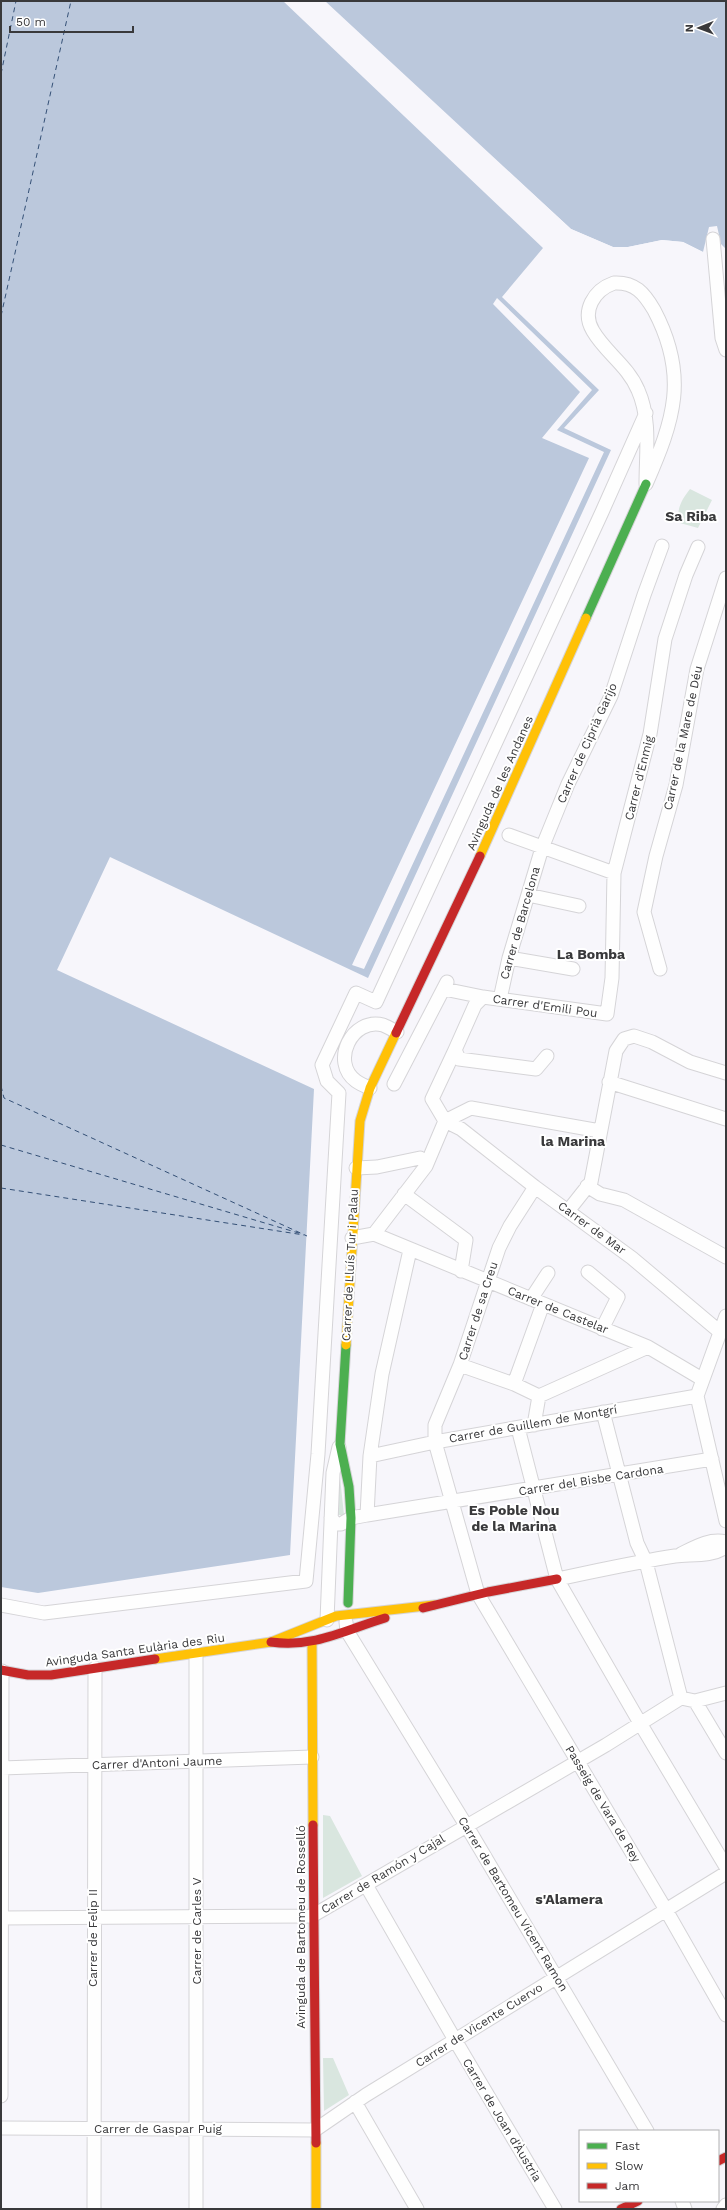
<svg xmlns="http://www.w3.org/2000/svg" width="727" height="2210" viewBox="0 0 727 2210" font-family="'Work Sans',sans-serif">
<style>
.green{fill:#d9e6df}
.water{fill:#bbc8dc}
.pier{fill:#f7f6fb}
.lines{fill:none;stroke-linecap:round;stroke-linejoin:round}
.ferry{stroke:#345076;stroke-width:1;stroke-dasharray:5 4;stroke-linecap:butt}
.street-casing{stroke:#d5d4d7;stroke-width:15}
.fast-casing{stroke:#d5d4d7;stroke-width:11}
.slow-casing{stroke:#d5d4d7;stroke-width:11}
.jam-casing{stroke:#d5d4d7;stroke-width:11}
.street{stroke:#fefefe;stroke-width:13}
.fast{stroke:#4caf50;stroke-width:9}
.slow{stroke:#ffc107;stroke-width:9}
.jam{stroke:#c62828;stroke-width:9}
.labels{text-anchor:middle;stroke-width:4;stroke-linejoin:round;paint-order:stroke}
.street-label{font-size:12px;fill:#39393b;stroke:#fff}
.quarter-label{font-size:14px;font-weight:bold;fill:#39393b;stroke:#fff}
</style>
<rect width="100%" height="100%" fill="#f7f6fb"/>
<path class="green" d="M 690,489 L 712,500 L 698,528 L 680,523 C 675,511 682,499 690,489 Z
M 339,1468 L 344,1515 L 338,1515 Z
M 323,1815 L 330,1816 L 362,1876 L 323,1898 Z
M 323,2058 L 333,2058 L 349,2095 L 324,2111 Z"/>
<path class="water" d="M 1,1 L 283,1 L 543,248 L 502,297 L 599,390 L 564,428 L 611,450 L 368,978 L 110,857 L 57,970 L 314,1089 L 290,1555 L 38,1593 L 1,1587 Z
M 325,1 L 726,1 L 726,249 L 721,244 L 717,226 L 709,227 L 703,252 L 683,242 L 662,240 L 628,247 L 613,247 L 571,229 Z"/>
<path class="pier" d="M 322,1 L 571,229 L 613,247 L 628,247 L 662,240 L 683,242 L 703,252 L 703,254 L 682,244 L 662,242 L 629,249 L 613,249 L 570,230 Z
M 497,298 L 592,390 L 557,430 L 604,452 L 364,969 L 352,965 L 589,458 L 542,438 L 580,392 L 493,304 Z"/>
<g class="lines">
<path class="ferry" d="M 1,74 L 16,1
M 1,316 L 71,1
M 1,1086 L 4,1098 L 307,1236
M 1,1145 L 302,1234
M 1,1188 L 304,1235"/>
<defs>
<path id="street" d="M 713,239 L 722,338 L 726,350
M 614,283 C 635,282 644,293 654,310 C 689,376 674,420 646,484 C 646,453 651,419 638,390 C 628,366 605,352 593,331 C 581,311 594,290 614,283 Z
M 509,835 L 614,873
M 528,895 L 579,906
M 509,958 L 573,969
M 660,969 L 644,912 L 656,856 L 676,785 L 697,669 L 726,578
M 444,989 L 483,997 L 607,1014 L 612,978 L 614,873 L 650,734 L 665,639 L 686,575 L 698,547
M 483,997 L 475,1005 L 455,1050 L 459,1059 L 536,1069 L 547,1056
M 500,999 L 509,958 L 542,848 L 568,784 L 611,696 L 644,595 L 662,546
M 455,1050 L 432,1099 L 445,1121 L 461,1129 L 535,1187 L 632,1258 L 720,1332
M 609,1082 L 726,1119
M 394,1084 L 447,982
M 370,1088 C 365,1086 360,1084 356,1081 C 330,1062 352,1017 383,1025 C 388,1027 393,1030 397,1032
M 356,1168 L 377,1167 L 420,1158
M 587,1186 L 600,1194 L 624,1200 L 726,1257
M 535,1187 L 510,1226 L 499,1248 L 460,1365 L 435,1425 L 435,1442 L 478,1594 L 666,1910 L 726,2015
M 404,1194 L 466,1240 L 461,1271
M 568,1211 L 591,1182 L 616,1051 L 624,1039 L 634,1036 L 652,1042 L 690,1062 L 726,1073
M 374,1234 L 648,1347 L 702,1379
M 352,1238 L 374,1234 L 426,1166 L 445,1121 L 471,1108 L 600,1131
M 588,1272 L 618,1297 L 602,1329
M 531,1299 L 548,1273
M 726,1316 L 697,1396 L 726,1521
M 460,1365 L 514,1384 L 539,1396 L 648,1347
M 514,1384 L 543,1304
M 603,1412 L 637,1543 L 646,1562 L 681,1698
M 534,1425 L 539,1396
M 518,1428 L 557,1579 L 640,1723 L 726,1867
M 370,1456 L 435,1442 L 697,1396
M 367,1515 L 370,1456 L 382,1374 L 410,1250
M 331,1518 L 336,1524 L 341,1524 L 351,1518 L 367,1515 L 712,1459
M 681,1554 C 695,1547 710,1538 726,1542
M 557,1579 C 596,1571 636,1562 675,1556 C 692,1554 711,1557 726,1547
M 1,1605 L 44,1613 L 306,1581 L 318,1454 L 339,1093 L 327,1081 L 322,1065 L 356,993 L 376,1002 L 602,512 L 646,413
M 327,1620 L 333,1473 L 339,1447
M 346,1622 L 347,1631 L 472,1835 L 647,2131
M 196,1653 L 196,2209
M 695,1701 L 726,1753
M 2,1768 L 312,1757
M 366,1885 L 455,2040 L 555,2209
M 1,1918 L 312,1916 L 606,1745 L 681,1698 L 695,1701 L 726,1693
M 1,2096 L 2,1671
M 355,2102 L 417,2209
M 1,2128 L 315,2130 L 366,2095 L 726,1873
M 682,2201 L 685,2209
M 94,2209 L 95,1668
M 723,2209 L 726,2205"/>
<path id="fast" d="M 586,618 L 646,484
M 346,1345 L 340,1444 L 349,1487 L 351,1518 L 348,1603"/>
<path id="slow" d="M 480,856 L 586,618
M 346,1345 L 360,1121 L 370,1088 L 396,1033
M 312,1644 L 313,1825
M 155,1659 L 271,1642 L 336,1616 L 434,1605
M 316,2143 L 316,2209"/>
<path id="jam" d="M 396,1033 L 480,856
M 423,1608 L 488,1592 L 557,1579
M 271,1642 C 315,1648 345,1630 385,1618
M 1,1670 L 28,1675 L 51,1675 L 155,1659
M 313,1825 L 316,2143
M 718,2161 L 726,2157
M 621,2209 L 638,2201"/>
</defs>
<use href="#street" class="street-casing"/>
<use href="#fast" class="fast-casing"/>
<use href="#slow" class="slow-casing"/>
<use href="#jam" class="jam-casing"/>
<use href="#street" class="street"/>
<use href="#fast" class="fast"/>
<use href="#slow" class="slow"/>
<use href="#jam" class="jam"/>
</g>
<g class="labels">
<g class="street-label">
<text transform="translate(683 738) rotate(-78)" y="4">Carrer de la Mare de Déu</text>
<text transform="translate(587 743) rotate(-66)" y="4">Carrer de Ciprià Garijo</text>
<text transform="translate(639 778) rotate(-76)" y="4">Carrer d'Enmig</text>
<text transform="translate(500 783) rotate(-66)" y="4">Avinguda de les Andanes</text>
<text transform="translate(520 923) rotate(-74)" y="4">Carrer de Barcelona</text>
<text transform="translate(545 1006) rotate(8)" y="4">Carrer d'Emili Pou</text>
<text transform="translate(592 1228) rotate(36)" y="4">Carrer de Mar</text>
<text transform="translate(350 1265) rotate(-87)" y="4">Carrer de Lluís Tur i Palau</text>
<text transform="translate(558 1310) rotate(22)" y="4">Carrer de Castelar</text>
<text transform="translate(478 1311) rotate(-72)" y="4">Carrer de sa Creu</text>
<text transform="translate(533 1424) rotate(-10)" y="4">Carrer de Guillem de Montgrí</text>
<text transform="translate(591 1480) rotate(-9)" y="4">Carrer del Bisbe Cardona</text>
<text transform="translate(135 1650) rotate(-8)" y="4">Avinguda Santa Eulària des Riu</text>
<text transform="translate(157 1763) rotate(-2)" y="4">Carrer d'Antoni Jaume</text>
<text transform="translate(603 1804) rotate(59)" y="4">Passeig de Vara de Rey</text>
<text transform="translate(383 1874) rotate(-31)" y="4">Carrer de Ramón y Cajal</text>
<text transform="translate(513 1904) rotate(59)" y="4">Carrer de Bartomeu Vicent Ramon</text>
<text transform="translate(301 1927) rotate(-90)" y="4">Avinguda de Bartomeu de Rosselló</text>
<text transform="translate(197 1931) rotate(-90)" y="4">Carrer de Carles V</text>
<text transform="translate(93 1938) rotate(-90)" y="4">Carrer de Felip II</text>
<text transform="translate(479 2025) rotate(-32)" y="4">Carrer de Vicente Cuervo</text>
<text transform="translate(502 2120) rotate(59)" y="4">Carrer de Joan d'Àustria</text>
<text x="158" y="2133">Carrer de Gaspar Puig</text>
</g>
<g class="quarter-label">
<text x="691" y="521">Sa Riba</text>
<text x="591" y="959">La Bomba</text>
<text x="573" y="1146">la Marina</text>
<text x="514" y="1515">Es Poble Nou<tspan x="514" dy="16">de la Marina</tspan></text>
<text x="569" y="1904">s'Alamera</text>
</g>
</g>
<rect width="727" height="2210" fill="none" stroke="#39393b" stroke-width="4"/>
<rect x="579" y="2130" width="140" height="72" fill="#ffffff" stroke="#b0b0b1"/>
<rect x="587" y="2143" width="20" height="6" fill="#4caf50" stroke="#b0b0b1"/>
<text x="615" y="2150" font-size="12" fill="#39393b">Fast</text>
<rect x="587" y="2163" width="20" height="6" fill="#ffc107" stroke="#b0b0b1"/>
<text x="615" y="2170" font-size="12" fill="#39393b">Slow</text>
<rect x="587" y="2183" width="20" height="6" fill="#c62828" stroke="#b0b0b1"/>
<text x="615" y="2190" font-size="12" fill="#39393b">Jam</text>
<g transform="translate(699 28) rotate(269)" stroke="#ffffff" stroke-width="3" paint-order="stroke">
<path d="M0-3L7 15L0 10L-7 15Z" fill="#39393b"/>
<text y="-6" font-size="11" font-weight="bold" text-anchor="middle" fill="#39393b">N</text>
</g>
<path d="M10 26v6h123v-6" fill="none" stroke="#39393b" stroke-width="2"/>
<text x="16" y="26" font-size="12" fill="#39393b" stroke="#ffffff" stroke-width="3" paint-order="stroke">50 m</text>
</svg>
